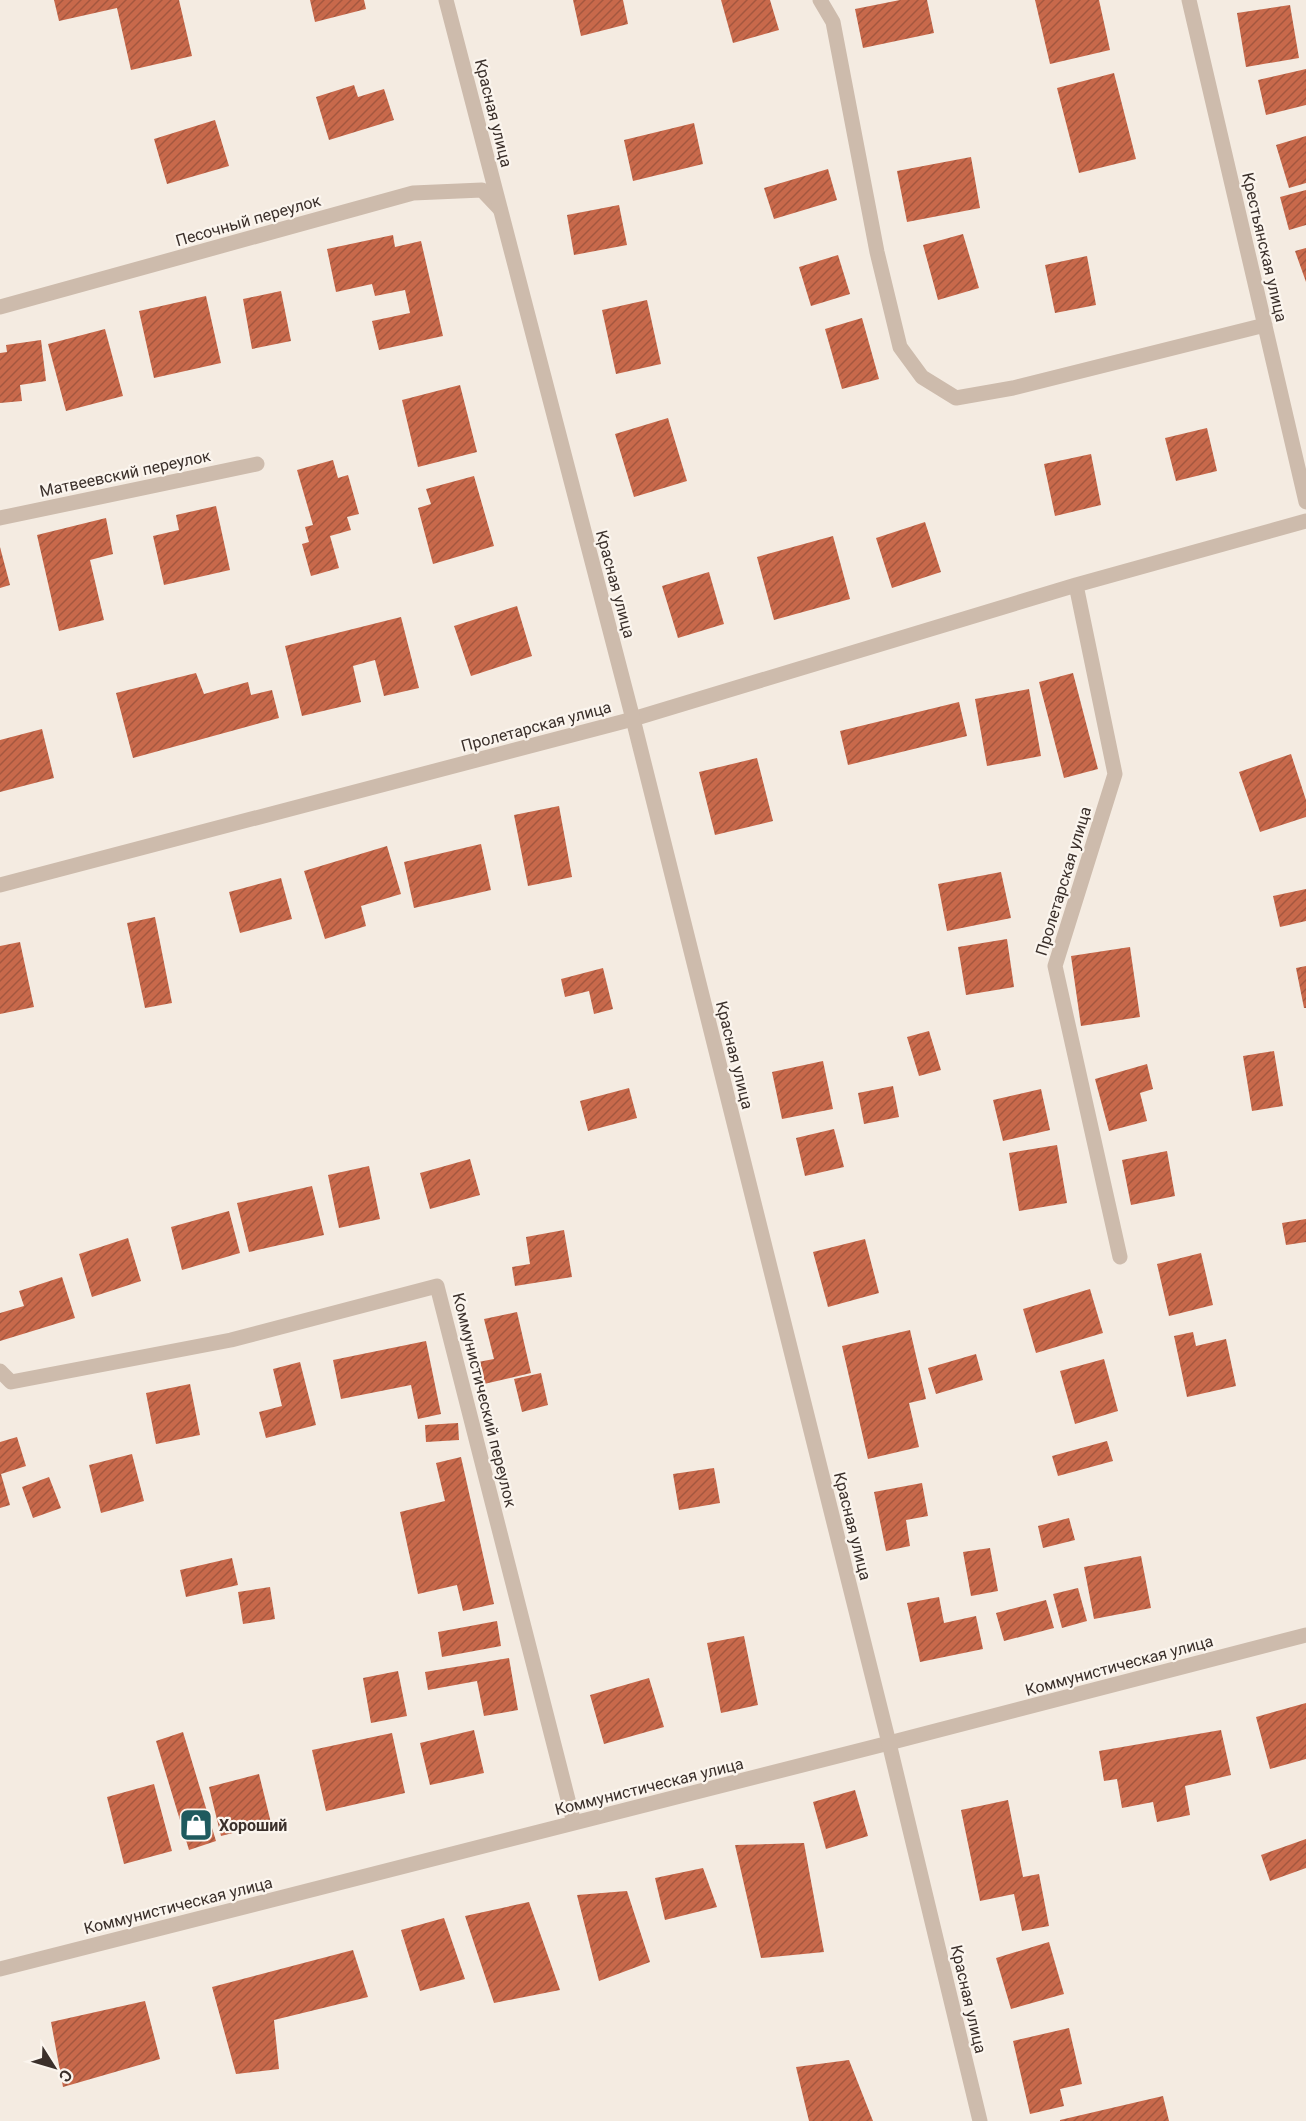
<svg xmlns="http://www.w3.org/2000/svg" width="1306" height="2121" viewBox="0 0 1306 2121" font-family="Roboto,sans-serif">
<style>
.building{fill:url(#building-hatch)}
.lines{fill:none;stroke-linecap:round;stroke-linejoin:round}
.minor{stroke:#cdbbac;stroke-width:15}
.tertiary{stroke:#cdbbac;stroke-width:15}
.labels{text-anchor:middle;stroke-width:4.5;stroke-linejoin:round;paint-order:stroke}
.street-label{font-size:16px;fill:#3b302b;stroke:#fbf5ee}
.poi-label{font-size:16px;font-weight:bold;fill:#3b302b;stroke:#fbf5ee;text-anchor:start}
</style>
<defs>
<pattern id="building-hatch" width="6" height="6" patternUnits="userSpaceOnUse" patternTransform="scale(1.5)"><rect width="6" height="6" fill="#c8694b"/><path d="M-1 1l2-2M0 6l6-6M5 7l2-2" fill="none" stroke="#a4573f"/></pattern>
</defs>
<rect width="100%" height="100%" fill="#f4ebe1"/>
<path class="building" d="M 54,0 L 179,0 L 192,56 L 131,70 L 117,8 L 59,21 Z
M 310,0 L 364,0 L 366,9 L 315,22 Z
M 573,0 L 623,0 L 628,24 L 581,36 Z
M 721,0 L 770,0 L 779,30 L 733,43 Z
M 900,0 L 927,0 L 934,33 L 863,48 L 855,9 Z
M 1035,0 L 1099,0 L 1110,50 L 1050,64 Z
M 1290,5 L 1299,58 L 1246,67 L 1237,13 Z
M 1306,69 L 1306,105 L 1266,115 L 1258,80 Z
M 1114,73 L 1136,159 L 1079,173 L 1057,88 Z
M 354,85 L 358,97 L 384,89 L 394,120 L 329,140 L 316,97 Z
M 215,120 L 229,166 L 167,184 L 154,139 Z
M 694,123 L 703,164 L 633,181 L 624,140 Z
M 1306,136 L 1306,183 L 1289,188 L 1276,145 Z
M 971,157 L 980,208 L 907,222 L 897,171 Z
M 828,169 L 837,200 L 774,219 L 764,188 Z
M 1306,190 L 1306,225 L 1289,230 L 1280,197 Z
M 619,205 L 627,245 L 574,255 L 567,215 Z
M 963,234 L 979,288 L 938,300 L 923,245 Z
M 393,235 L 395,247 L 421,241 L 443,336 L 379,350 L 372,321 L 410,313 L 405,290 L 375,296 L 372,284 L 336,292 L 327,249 Z
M 1306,248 L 1306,282 L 1295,251 Z
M 838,255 L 850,294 L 811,306 L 799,267 Z
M 1087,256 L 1096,305 L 1055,313 L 1045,265 Z
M 281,291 L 291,341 L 252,349 L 243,299 Z
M 206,296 L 221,363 L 154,378 L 139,311 Z
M 647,300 L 661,364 L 616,374 L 602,310 Z
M 862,318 L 879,379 L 842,389 L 825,329 Z
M 105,329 L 123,396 L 66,411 L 48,344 Z
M 41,340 L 46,381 L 20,385 L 22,401 L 0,403 L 0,353 L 7,352 L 6,345 Z
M 460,385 L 477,452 L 418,467 L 402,400 Z
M 668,418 L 687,481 L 634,497 L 615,434 Z
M 1207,428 L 1217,471 L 1176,481 L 1165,438 Z
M 1091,454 L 1101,505 L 1055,516 L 1044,464 Z
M 333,460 L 338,478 L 348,475 L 359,514 L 347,517 L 351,530 L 330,536 L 339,568 L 311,576 L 302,544 L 309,542 L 305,527 L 313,525 L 297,470 Z
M 474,476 L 494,546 L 433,564 L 418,508 L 431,504 L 426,489 Z
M 216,506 L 230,570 L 164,585 L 153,536 L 179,530 L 176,515 Z
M 106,518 L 113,554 L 90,560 L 104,620 L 59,631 L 37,535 Z
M 925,522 L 941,572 L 892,588 L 876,538 Z
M 833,536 L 850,599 L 774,620 L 757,557 Z
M 0,547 L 10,585 L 0,588 Z
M 709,572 L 724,624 L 678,638 L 662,586 Z
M 517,606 L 532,656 L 471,676 L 454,626 Z
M 401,617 L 419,688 L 384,696 L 375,660 L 353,666 L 361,702 L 302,716 L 285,646 Z
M 196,673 L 204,694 L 248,682 L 251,695 L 272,690 L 279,718 L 133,758 L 116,693 Z
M 1073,673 L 1098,769 L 1064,778 L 1039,682 Z
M 1029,689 L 1041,756 L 987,766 L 975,699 Z
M 959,702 L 967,736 L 848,765 L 840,731 Z
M 42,729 L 54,778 L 0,792 L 0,740 Z
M 1291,754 L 1306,800 L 1306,817 L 1260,832 L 1239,772 Z
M 757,758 L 773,821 L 715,835 L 699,772 Z
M 559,806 L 572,877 L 528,886 L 514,815 Z
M 481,844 L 491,890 L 414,908 L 404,862 Z
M 387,846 L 401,894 L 361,906 L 366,926 L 325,939 L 304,871 Z
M 1001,872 L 1011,918 L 947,931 L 938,884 Z
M 281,878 L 292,919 L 240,933 L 229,892 Z
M 1306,889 L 1306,921 L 1280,927 L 1273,896 Z
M 155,917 L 172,1003 L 145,1008 L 127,923 Z
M 1007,939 L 1014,987 L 966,995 L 958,947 Z
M 20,942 L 34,1007 L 0,1014 L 0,946 Z
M 1130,947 L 1140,1017 L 1081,1026 L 1071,956 Z
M 1306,966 L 1306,1008 L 1304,1008 L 1296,968 Z
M 603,968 L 613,1009 L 594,1014 L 589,991 L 565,997 L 561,979 Z
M 929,1031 L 941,1070 L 919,1076 L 907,1037 Z
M 1274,1051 L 1283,1106 L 1252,1111 L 1243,1056 Z
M 823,1061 L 833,1109 L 782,1119 L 772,1072 Z
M 1147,1064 L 1153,1089 L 1140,1093 L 1147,1121 L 1109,1131 L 1095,1079 Z
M 893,1086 L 899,1117 L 864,1124 L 858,1093 Z
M 629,1088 L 637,1118 L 588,1131 L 580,1101 Z
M 1041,1089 L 1050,1130 L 1003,1141 L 993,1100 Z
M 834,1129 L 844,1167 L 805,1176 L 796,1138 Z
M 1057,1145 L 1067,1203 L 1019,1211 L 1009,1153 Z
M 1167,1151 L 1175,1196 L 1131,1205 L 1122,1160 Z
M 470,1159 L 480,1195 L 430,1209 L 420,1173 Z
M 369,1166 L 380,1219 L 339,1228 L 328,1175 Z
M 312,1186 L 324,1235 L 249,1252 L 237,1203 Z
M 229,1211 L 240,1253 L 182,1270 L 171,1227 Z
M 1306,1219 L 1306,1242 L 1286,1245 L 1282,1223 Z
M 564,1230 L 572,1277 L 515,1286 L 512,1267 L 530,1264 L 526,1237 Z
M 128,1238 L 141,1281 L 92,1297 L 79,1254 Z
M 865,1239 L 879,1293 L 828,1307 L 813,1252 Z
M 1201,1253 L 1213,1305 L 1169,1316 L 1157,1264 Z
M 62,1277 L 75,1318 L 0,1341 L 0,1313 L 24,1306 L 19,1291 Z
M 1090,1289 L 1103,1333 L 1036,1353 L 1023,1309 Z
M 517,1312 L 531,1373 L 484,1384 L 478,1362 L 494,1359 L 484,1319 Z
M 910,1330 L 926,1399 L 909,1403 L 919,1447 L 868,1459 L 842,1346 Z
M 1193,1332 L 1196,1346 L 1226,1339 L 1236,1386 L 1187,1397 L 1174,1336 Z
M 426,1341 L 441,1414 L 418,1419 L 411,1385 L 341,1399 L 333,1360 Z
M 976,1354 L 983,1380 L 936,1394 L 928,1368 Z
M 1104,1359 L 1118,1411 L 1075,1424 L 1060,1371 Z
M 300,1362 L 316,1425 L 266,1438 L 259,1412 L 282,1406 L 273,1369 Z
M 541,1373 L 548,1405 L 522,1412 L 514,1379 Z
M 190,1384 L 200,1435 L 156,1444 L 146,1393 Z
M 458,1423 L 459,1440 L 426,1442 L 425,1425 Z
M 17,1437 L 26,1466 L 1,1474 L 10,1505 L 0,1508 L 0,1442 Z
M 1107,1441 L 1113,1461 L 1058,1476 L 1052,1456 Z
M 132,1454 L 144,1501 L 101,1513 L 89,1465 Z
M 461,1457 L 494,1604 L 463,1611 L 457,1585 L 418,1594 L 400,1512 L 445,1501 L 436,1463 Z
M 714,1468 L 720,1503 L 679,1510 L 673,1474 Z
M 49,1477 L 61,1508 L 33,1518 L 22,1487 Z
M 922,1483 L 928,1516 L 906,1520 L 910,1546 L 886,1551 L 874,1492 Z
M 1069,1518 L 1075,1540 L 1043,1548 L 1038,1526 Z
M 990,1548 L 998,1591 L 971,1596 L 963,1552 Z
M 1141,1556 L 1151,1608 L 1094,1619 L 1084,1567 Z
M 232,1558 L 238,1585 L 186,1597 L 180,1570 Z
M 270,1587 L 275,1619 L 243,1624 L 238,1592 Z
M 1078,1588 L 1087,1621 L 1062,1628 L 1053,1594 Z
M 939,1597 L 944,1623 L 976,1616 L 983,1649 L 920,1662 L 907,1603 Z
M 1046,1600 L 1054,1628 L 1004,1641 L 996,1613 Z
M 497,1621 L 501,1646 L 442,1657 L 438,1632 Z
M 744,1636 L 758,1705 L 721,1713 L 707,1643 Z
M 509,1658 L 518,1710 L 484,1716 L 477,1681 L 428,1690 L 425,1672 Z
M 398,1671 L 407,1716 L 371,1723 L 363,1678 Z
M 649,1678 L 664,1727 L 604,1744 L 590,1695 Z
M 1306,1703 L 1306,1759 L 1270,1769 L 1256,1717 Z
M 474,1730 L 484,1773 L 430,1785 L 420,1743 Z
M 1221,1730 L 1231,1775 L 1185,1786 L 1190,1815 L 1157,1822 L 1153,1802 L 1122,1808 L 1117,1779 L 1104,1781 L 1099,1751 Z
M 183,1732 L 216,1841 L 189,1850 L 156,1741 Z
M 392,1733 L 405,1793 L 326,1811 L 312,1750 Z
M 259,1774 L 271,1823 L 221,1836 L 209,1787 Z
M 154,1784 L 172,1851 L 124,1864 L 107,1797 Z
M 855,1790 L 868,1836 L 826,1849 L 813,1802 Z
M 1008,1800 L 1023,1877 L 1039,1874 L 1049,1926 L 1022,1931 L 1014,1894 L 980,1901 L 961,1810 Z
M 1306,1839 L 1306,1868 L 1270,1881 L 1261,1855 Z
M 804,1843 L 824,1952 L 761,1958 L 735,1845 Z
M 703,1868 L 717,1907 L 665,1920 L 655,1878 Z
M 627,1891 L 650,1962 L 599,1981 L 577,1895 Z
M 529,1902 L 560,1990 L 494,2003 L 465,1916 Z
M 444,1918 L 465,1979 L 420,1991 L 401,1930 Z
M 1049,1942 L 1064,1994 L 1011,2009 L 996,1958 Z
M 353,1950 L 368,1997 L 274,2020 L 279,2069 L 236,2074 L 212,1987 Z
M 145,2001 L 160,2059 L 63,2087 L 51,2022 Z
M 1069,2028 L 1082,2084 L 1060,2089 L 1064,2106 L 1030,2114 L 1013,2041 Z
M 849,2060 L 873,2121 L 809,2121 L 796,2067 Z
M 1163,2096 L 1169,2121 L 1060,2121 L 1060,2120 Z"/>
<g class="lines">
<path class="minor" d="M 820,0 L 833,22 L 877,252 L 900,347 L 922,377 L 956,398 L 1013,388 L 1265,325
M 1189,0 L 1306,502
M 0,307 L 413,193 L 482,190 L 500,209
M 0,518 L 257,464
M 1076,585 L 1115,774 L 1055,966 L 1120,1257
M 0,885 L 633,719 L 1076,585 L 1306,521
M 0,1371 L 11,1382 L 231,1340 L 437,1286 L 574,1823
M 0,1969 L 889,1743 L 1306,1635"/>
<path class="tertiary" d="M 446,0 L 633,719 L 889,1743 L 980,2121"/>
</g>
<defs>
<symbol id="shop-square" viewBox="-11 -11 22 22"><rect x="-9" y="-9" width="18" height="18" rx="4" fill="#1f5a5e" stroke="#fbf5ee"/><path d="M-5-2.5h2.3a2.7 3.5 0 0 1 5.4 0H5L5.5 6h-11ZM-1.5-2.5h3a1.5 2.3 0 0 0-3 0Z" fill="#fff"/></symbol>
</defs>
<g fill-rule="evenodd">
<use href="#shop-square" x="177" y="1806" width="38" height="38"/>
</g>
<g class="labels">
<g class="street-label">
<text transform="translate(494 113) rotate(76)" y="6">Красная улица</text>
<text transform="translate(248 220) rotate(-16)" y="6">Песочный переулок</text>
<text transform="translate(1265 247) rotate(77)" y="6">Крестьянская улица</text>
<text transform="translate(125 473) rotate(-12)" y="6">Матвеевский переулок</text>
<text transform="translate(616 584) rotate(75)" y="6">Красная улица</text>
<text transform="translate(536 726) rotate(-15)" y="6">Пролетарская улица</text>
<text transform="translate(1063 881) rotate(-73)" y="6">Пролетарская улица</text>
<text transform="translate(735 1055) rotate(76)" y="6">Красная улица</text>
<text transform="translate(485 1400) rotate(76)" y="6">Коммунистический переулок</text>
<text transform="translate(853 1526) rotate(76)" y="6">Красная улица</text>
<text transform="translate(1119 1665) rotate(-15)" y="6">Коммунистическая улица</text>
<text transform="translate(649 1786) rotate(-14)" y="6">Коммунистическая улица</text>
<text transform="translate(178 1905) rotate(-14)" y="6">Коммунистическая улица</text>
<text transform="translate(969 1999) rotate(77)" y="6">Красная улица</text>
</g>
<g class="poi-label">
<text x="219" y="1831">Хороший</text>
</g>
</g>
<g transform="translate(54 2067) rotate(127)" stroke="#fbf5ee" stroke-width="4.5" paint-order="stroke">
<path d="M0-4.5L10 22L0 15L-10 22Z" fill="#3b302b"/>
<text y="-9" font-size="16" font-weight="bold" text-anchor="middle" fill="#3b302b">С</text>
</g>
</svg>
